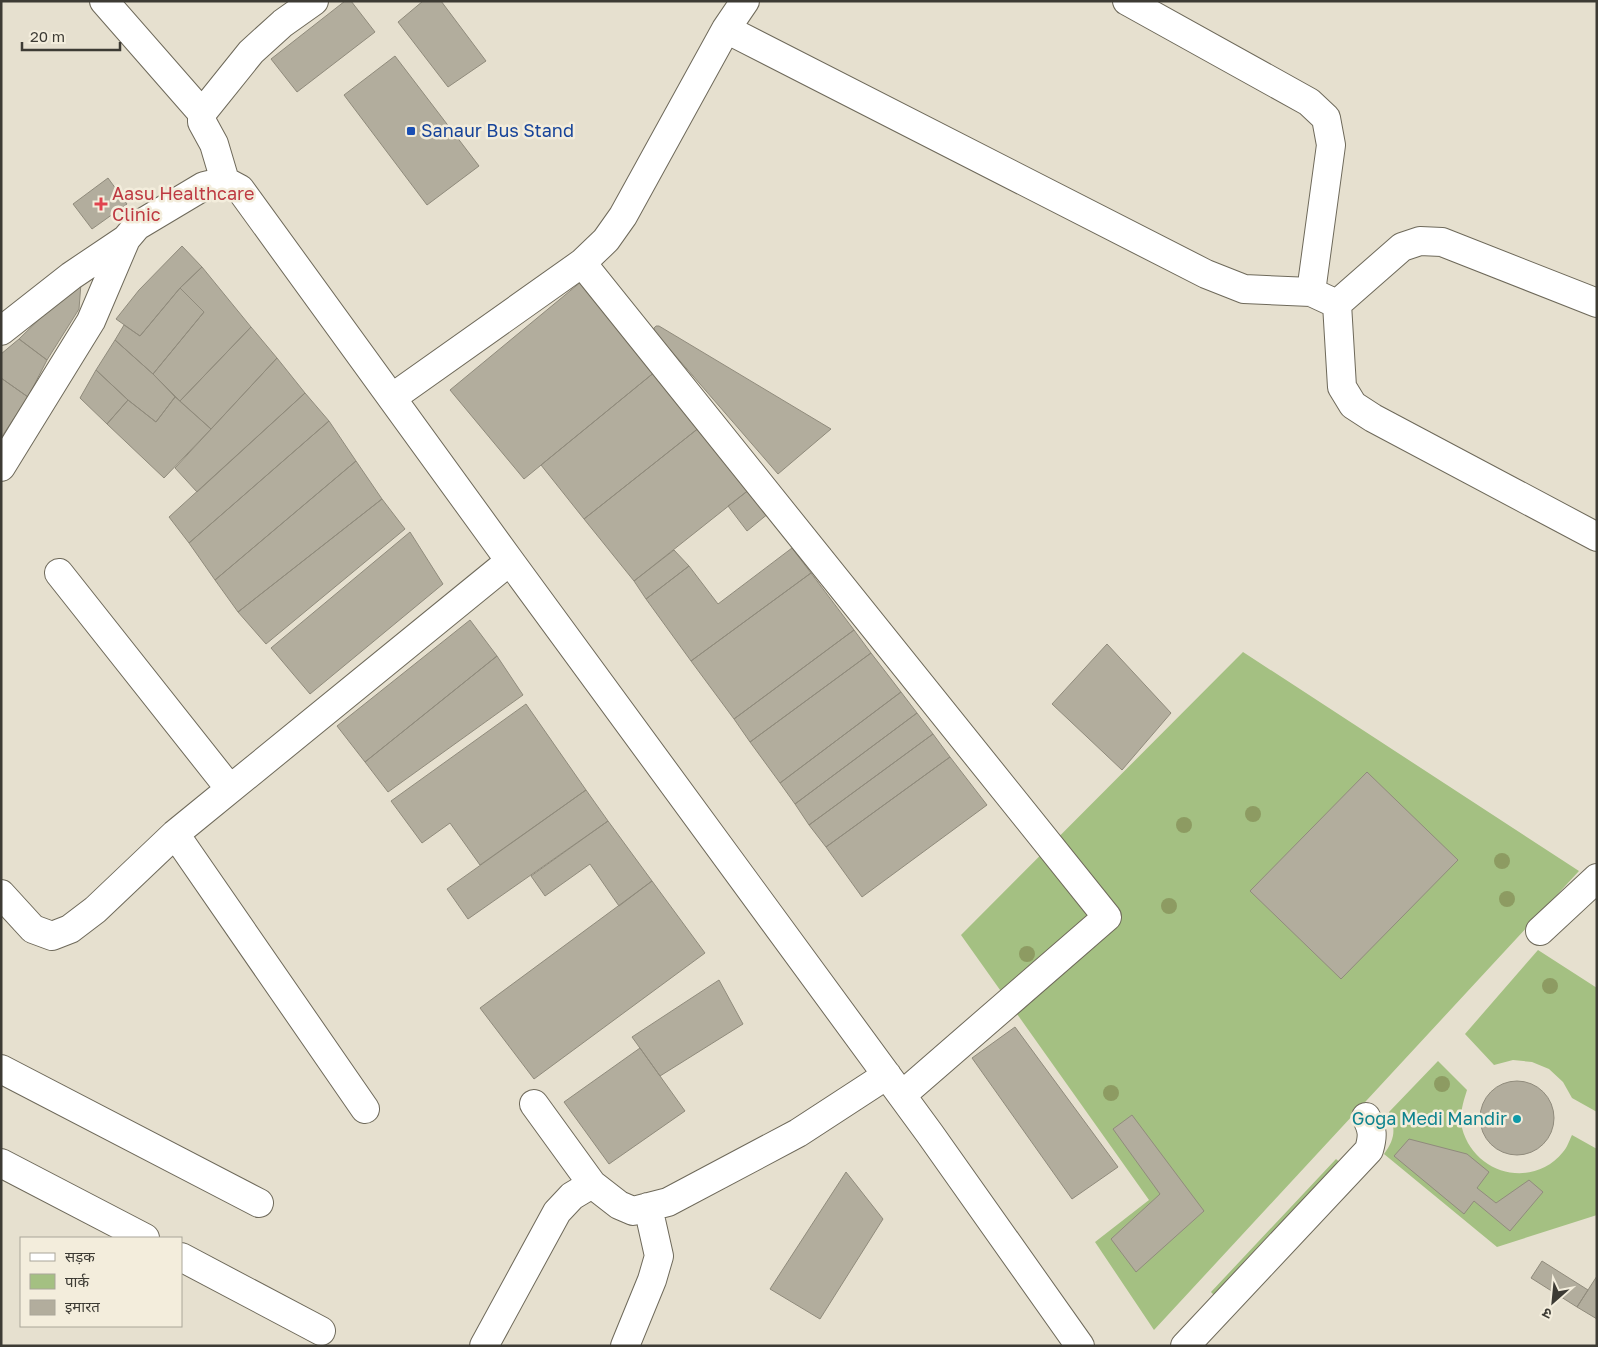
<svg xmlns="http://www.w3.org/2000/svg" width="1598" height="1347" viewBox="0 0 1598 1347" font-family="'Golos Text','Noto Sans Devanagari',sans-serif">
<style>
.green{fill:#a4c082}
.building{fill:#b2ad9d;stroke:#908b7c}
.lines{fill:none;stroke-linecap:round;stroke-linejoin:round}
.minor-casing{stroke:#6e695a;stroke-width:30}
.minor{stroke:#fff;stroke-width:28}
.tree{fill:#8d9b62}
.transit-dot{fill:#1a4fb4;stroke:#f3eddc;stroke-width:2}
.health-dot{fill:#e0444e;stroke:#f3eddc;stroke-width:2}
.culture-dot{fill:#0f9aa8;stroke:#f3eddc;stroke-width:2}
.labels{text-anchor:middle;stroke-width:5;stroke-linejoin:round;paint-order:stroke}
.transit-label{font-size:18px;fill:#164399;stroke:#f3eddc;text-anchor:start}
.health-label{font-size:18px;fill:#be3a42;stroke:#f3eddc;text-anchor:start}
.culture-label{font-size:18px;fill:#0d838f;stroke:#f3eddc;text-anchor:end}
</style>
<rect width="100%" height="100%" fill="#e6e0cf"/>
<path class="green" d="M 1243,652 L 1579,871 L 1154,1330 L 1095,1242 L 1149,1200 L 961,935 Z
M 1538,950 L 1597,988 L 1597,1112 L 1572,1098 L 1563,1082 L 1549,1069 L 1532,1062 L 1513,1060 L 1494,1065 L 1465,1034 Z
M 1438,1061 L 1467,1090 C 1463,1103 1459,1115 1462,1128 C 1474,1174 1532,1190 1563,1152 C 1567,1148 1569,1141 1572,1135 L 1597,1149 L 1597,1215 L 1497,1247 L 1384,1154 C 1395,1139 1396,1129 1389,1112 Z
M 1336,1159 L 1343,1165 L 1218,1299 L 1211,1292 Z"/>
<path class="building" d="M 345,1 L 351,1 L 375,32 L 297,92 L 271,59 Z
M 423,1 L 441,1 L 486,61 L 448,87 L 398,22 Z
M 395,56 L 479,166 L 427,205 L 344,95 Z
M 108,178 L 127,204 L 92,229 L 73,204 Z
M 182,246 L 202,267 L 180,288 L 140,336 L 116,319 L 139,290 Z
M 202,267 L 251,327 L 180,401 L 153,374 L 204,312 L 180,288 Z
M 582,281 L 656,371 L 524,479 L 450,390 Z
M 81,283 L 79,309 L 47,360 L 19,339 L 60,299 Z
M 180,288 L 204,312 L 153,374 L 115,340 L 124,325 L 140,336 Z
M 656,326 L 659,326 L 831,429 L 778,474 L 654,331 L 654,328 Z
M 251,327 L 277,358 L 211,429 L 180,401 Z
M 19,339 L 47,360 L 28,397 L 1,378 L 1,354 Z
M 115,340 L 153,374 L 175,397 L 156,422 L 128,400 L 96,370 Z
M 277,358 L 305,393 L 197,492 L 175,468 Z
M 96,370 L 128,400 L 107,424 L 80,398 Z
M 656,371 L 700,427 L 584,519 L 541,465 Z
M 1,378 L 28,397 L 1,438 Z
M 305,393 L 329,421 L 189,543 L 169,517 Z
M 175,397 L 211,429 L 164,478 L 107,424 L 128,400 L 156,422 Z
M 329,421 L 356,461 L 215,580 L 189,543 Z
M 700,427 L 750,489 L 634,581 L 584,519 Z
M 356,461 L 382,499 L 238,612 L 215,580 Z
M 750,489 L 769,513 L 747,531 L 728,506 Z
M 382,499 L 405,529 L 266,644 L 238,612 Z
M 410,532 L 443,584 L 310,694 L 271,648 Z
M 792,548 L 811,573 L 691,661 L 646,599 L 689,566 L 718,604 Z
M 674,550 L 689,566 L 646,599 L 634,581 Z
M 811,573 L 854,630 L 734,719 L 691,661 Z
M 470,620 L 497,656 L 365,762 L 337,726 Z
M 854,630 L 871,653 L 750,742 L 734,719 Z
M 1107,644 L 1171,713 L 1122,770 L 1052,704 Z
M 871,653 L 901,692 L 780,783 L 750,742 Z
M 497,656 L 523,695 L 388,792 L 365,762 Z
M 901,692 L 917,713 L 795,804 L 780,783 Z
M 526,704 L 586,790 L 480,865 L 450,823 L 422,843 L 391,801 Z
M 917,713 L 933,734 L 809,825 L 795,804 Z
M 933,734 L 950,757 L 826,847 L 809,825 Z
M 950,757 L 987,805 L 862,897 L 826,847 Z
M 1367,772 L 1458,860 L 1341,979 L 1250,891 Z
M 586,790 L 608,821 L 468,919 L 447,889 Z
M 608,821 L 652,881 L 619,906 L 590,864 L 545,896 L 531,876 Z
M 652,881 L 705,953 L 534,1079 L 480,1008 Z
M 719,980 L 743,1024 L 660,1076 L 632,1037 Z
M 1015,1027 L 1118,1167 L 1072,1199 L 972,1058 Z
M 640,1048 L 685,1111 L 609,1164 L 564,1102 Z
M1480 1118a37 37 0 1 1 74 0a37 37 0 1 1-74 0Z
M 1132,1115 L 1204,1211 L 1136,1272 L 1111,1239 L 1160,1194 L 1113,1129 Z
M 1409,1139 L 1467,1154 L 1489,1172 L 1477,1188 L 1496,1203 L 1529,1180 L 1543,1192 L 1510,1231 L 1474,1201 L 1464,1214 L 1394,1156 Z
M 846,1172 L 883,1219 L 820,1319 L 770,1289 Z
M 1542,1261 L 1588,1290 L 1577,1307 L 1531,1278 Z
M 1597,1276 L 1597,1319 L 1577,1307 Z"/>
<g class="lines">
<defs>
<path id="minor" d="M 104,1 L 202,113 L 202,122 L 214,144 L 225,181
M 1127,1 L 1309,102 L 1326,118 L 1331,145 L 1311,292
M 726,29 L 1206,274 L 1244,289 L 1311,292 L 1337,304 L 1342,387 L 1353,405 L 1373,418 L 1597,537
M 202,113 L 251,52 L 283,23 L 314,1
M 582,263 L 1107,917 L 902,1095
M 1337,304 L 1402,247 L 1420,241 L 1442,242 L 1597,303
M 1,331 L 71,276 L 126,239
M 393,397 L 582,263 L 606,240 L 623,216 L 726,29 L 745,1
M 1,467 L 91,321 L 126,239 L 137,226 L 204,186 L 225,181 L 240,189 L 510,561 L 930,1134 L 1080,1346
M 59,573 L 230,789
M 175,834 L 365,1109
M 1,894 L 33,929 L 52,936 L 70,929 L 95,910 L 175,834 L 510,561
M 1540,931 L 1597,878
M 1,1069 L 259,1203
M 534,1104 L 592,1184 L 619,1205 L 633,1211 L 668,1202 L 798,1133 L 887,1075
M 1,1163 L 145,1238
M 181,1257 L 321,1331
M 484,1346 L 557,1212 L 572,1196 L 592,1184
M 625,1346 L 652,1280 L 659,1256 L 648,1207
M 1185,1346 L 1369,1150 C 1373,1136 1373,1130 1366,1117"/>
</defs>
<use href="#minor" class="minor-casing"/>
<use href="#minor" class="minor"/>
</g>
<g class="tree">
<circle cx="1253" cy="814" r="8"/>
<circle cx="1184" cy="825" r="8"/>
<circle cx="1502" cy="861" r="8"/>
<circle cx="1507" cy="899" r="8"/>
<circle cx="1169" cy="906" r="8"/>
<circle cx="1027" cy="954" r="8"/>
<circle cx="1550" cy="986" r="8"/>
<circle cx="1442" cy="1084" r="8"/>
<circle cx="1111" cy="1093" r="8"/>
</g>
<rect class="transit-dot" x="406" y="126" width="10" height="10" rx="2.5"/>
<path class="health-dot" d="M98.5 196.5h5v5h5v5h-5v5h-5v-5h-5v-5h5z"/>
<circle class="culture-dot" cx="1517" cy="1119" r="5"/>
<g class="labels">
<g class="transit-label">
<text x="421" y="137">Sanaur Bus Stand</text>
</g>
<g class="health-label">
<text x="112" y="200">Aasu Healthcare<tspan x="112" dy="21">Clinic</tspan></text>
</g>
<g class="culture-label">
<text x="1507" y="1125">Goga Medi Mandir</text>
</g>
</g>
<rect width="1598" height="1347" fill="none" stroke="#3d3b34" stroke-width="5"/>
<rect x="20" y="1237" width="162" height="90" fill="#f3eddc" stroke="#aaa699"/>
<rect x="30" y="1253" width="25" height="8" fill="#ffffff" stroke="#aaa699"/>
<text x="65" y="1262" font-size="15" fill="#3d3b34">सड़क</text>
<rect x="30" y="1274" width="25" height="15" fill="#a4c082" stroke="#aaa699"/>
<text x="65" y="1287" font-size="15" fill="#3d3b34">पार्क</text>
<rect x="30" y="1300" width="25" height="15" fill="#b2ad9d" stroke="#aaa699"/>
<text x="65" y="1312" font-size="15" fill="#3d3b34">इमारत</text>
<g transform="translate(1553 1302) rotate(207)" stroke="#f3eddc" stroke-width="4" paint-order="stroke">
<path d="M0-4L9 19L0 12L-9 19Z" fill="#3d3b34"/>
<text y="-8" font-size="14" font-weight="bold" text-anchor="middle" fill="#3d3b34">उ</text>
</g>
<path d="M22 42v8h98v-8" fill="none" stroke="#3d3b34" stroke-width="2.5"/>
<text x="30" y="42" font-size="15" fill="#3d3b34" stroke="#f3eddc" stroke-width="4" paint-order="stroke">20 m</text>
</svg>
